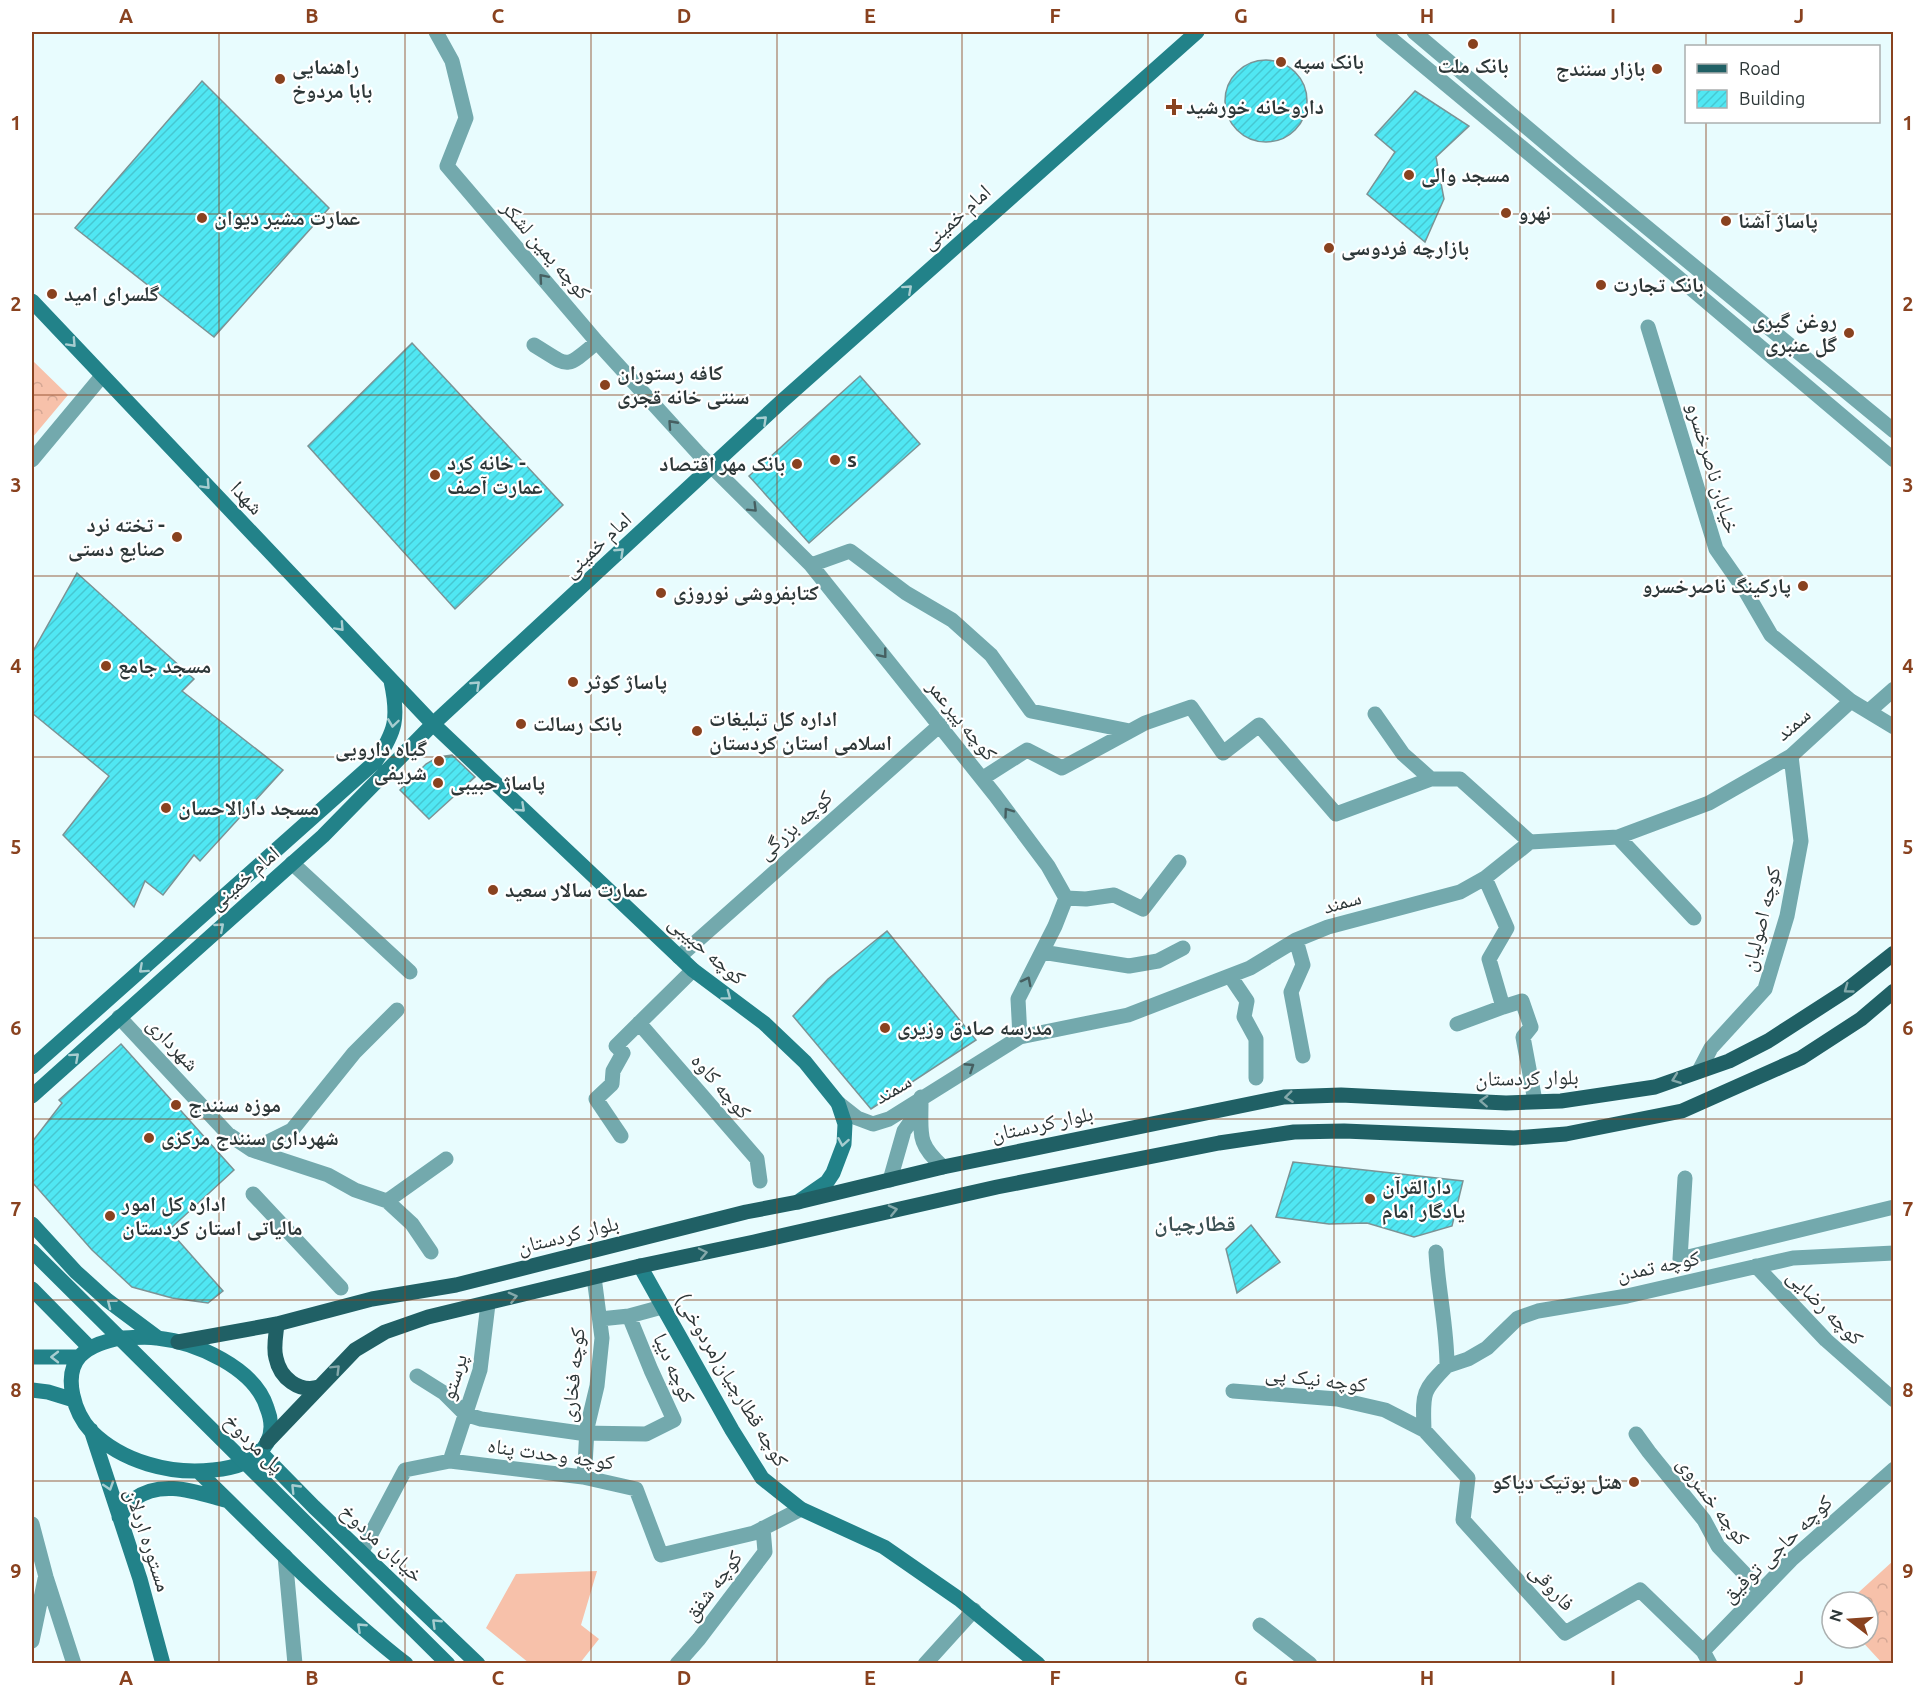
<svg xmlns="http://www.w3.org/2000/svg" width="1925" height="1695" viewBox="0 0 1925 1695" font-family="Ubuntu,'Noto Naskh Arabic',sans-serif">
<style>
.park{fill:url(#park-crowns)}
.pitch{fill:#f7c1aa}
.building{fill:url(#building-hatch);stroke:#7b9395;stroke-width:1.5}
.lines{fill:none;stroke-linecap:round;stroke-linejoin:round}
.street{stroke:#73a9ad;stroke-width:15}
.secondary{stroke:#228289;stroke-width:15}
.primary{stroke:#206065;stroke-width:15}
.secondary-bridge{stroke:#228289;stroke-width:15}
.oneway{stroke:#465f61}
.oneway2{stroke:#a7cdd0}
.oneway3{stroke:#84a8aa}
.grid{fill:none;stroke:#89421f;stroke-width:1.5;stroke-opacity:0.55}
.poi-dot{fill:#89421f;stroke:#fff;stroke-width:2}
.labels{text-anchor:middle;stroke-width:4.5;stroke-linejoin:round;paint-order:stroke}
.poi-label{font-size:21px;font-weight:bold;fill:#2d3738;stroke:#fff;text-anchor:start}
.street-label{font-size:21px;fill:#2d3738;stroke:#fff}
.neighbourhood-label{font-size:22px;font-weight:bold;fill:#3b5153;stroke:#fff}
.neatline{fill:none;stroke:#89421f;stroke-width:2}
.grid-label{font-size:20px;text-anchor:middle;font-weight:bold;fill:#89421f}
</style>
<defs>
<pattern id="park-crowns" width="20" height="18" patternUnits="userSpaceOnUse" patternTransform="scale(1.5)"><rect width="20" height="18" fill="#f7c1aa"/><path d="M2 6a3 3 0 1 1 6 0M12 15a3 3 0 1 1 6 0" fill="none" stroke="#d4a693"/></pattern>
<pattern id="building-hatch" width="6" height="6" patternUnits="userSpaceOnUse" patternTransform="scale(1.5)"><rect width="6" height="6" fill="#50e7f3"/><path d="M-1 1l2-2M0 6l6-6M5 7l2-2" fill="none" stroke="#46c7d1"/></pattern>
</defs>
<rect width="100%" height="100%" fill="#e8fcfe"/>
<path class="park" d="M 32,360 L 68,395 L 32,438 Z
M 1893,1561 L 1893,1663 L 1882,1663 L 1859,1638 L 1868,1638 L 1868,1602 L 1848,1602 Z"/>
<path class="pitch" d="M 597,1571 L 581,1625 L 599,1639 L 580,1663 L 529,1663 L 486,1628 L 516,1574 Z"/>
<path class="building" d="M1225 101a41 41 0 1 1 82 0a41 41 0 1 1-82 0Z
M 202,81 L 329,208 L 214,337 L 75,228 Z
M 1415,91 L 1469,126 L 1436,157 L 1444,199 L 1425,242 L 1367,194 L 1395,152 L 1375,135 Z
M 412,343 L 563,505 L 455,609 L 308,446 Z
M 860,376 L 920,444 L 809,543 L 749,476 Z
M 77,573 L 194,679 L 182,691 L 283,770 L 200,861 L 194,855 L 163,895 L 145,881 L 134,907 L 63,835 L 109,776 L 32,713 L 32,653 Z
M 452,755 L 475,777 L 429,819 L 400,790 L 426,764 L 438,757 Z
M 887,931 L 976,1040 L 871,1109 L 793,1016 L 828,979 Z
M 121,1044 L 234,1170 L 169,1230 L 223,1291 L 208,1303 L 172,1298 L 132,1287 L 92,1250 L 32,1182 L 32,1142 L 62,1103 L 59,1100 Z
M 1293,1162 L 1463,1181 L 1452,1226 L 1414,1237 L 1367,1223 L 1329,1224 L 1276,1217 Z
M 1251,1225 L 1280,1262 L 1237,1293 L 1226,1249 Z"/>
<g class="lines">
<path class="street" d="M 436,32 L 452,61 L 466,118 L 447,166 L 597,342 L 698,453 L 811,565 L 995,795 L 1048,866 L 1066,898 L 1055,926 L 1018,999 L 1020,1037
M 1383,32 L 1674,274 L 1894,460
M 1414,32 L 1576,169 L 1894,431
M 1648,327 L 1716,549 L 1746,592 L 1771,635 L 1851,701 L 1894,727
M 534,345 C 570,367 564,370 597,342
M 32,460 L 102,376
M 811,565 L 850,551 L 906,593 L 952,620 L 991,655 L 1031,711 L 1130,731
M 1869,711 L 1894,689
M 1375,714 L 1403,754 L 1431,779 L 1460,779 L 1530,842
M 983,778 L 1027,750 L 1062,768 L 1145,723 L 1191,707 L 1223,753 L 1259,725 L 1336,814 L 1431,779
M 1618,837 L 1694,918
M 292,863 L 410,972
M 1485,878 L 1507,928 L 1489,959 L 1503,1007 L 1522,1001 L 1531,1027 L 1523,1037 L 1535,1101
M 1066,898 L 1086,899 L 1114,895 L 1143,909 L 1179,862
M 1296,940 L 1303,965 L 1291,992 L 1303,1056
M 1042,952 L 1129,966 L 1158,961 L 1183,948
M 679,957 L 940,725
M 1230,976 L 1247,1001 L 1244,1017 L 1256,1039 L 1256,1078
M 119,1017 L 228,1134 L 252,1150 L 328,1175 L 355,1190 L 387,1201 L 412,1224 L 431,1252
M 639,1023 L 757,1159 L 760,1181
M 1457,1024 L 1503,1007
M 1699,1071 L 1711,1048 L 1765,989 L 1787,916 L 1801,841 L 1791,756
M 838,1103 L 857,1118 L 873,1124 L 889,1119 L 1020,1037 L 1128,1015 L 1250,968 L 1296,940 L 1328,927 L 1460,892 L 1485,878 L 1530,842 L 1618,837 L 1709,803 L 1791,756 L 1851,701
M 921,1103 C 921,1135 917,1144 943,1167
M 621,1136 L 596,1099 L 612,1084 L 613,1071 L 623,1053 L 616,1046 L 693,970
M 252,1150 L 292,1130 L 354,1053 L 397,1010
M 1685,1178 L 1680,1259 L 1894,1207
M 890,1180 L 904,1131 L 913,1118 L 921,1097
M 253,1194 L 341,1288
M 387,1201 L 446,1159
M 1756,1266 L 1826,1340 L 1894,1400
M 600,1319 L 629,1316 L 662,1307
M 1447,1366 L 1468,1359 L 1487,1348 L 1518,1318 L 1538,1311 L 1627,1296 L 1793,1258 L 1894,1253
M 417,1376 L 444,1393 L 465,1414 L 481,1419 L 580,1433 L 646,1434 L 674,1420 L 651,1370 L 629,1316
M 1233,1391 L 1337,1399 L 1385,1410 L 1424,1430 L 1468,1478 L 1463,1520 L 1565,1633 L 1640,1590 L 1703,1651
M 1424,1430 C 1423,1394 1421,1392 1447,1366 C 1447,1327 1438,1290 1436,1252
M 1636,1434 L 1649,1452 L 1704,1520 L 1718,1546 L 1761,1591
M 450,1461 L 480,1370 L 488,1304
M 583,1477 L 585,1466 L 587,1428 L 597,1386 L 602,1338 L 594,1277
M 32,1524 L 46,1577 L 74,1664
M 362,1551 L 405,1470 L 450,1461 L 583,1477 L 636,1489 L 661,1555 L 754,1533 L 801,1509
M 285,1556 L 295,1664
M 1260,1625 L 1310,1664
M 32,1641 L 45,1579
M 677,1664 L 699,1639 L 765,1552 L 763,1528
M 925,1664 L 974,1610
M 1710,1664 L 1703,1651 L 1791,1560 L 1894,1469"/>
<path class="secondary" d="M 32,301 L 433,724 L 693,970 L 764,1023 L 805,1062 L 838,1103 L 845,1124 L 844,1144 L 833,1173 L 827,1182 L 798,1202
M 32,1067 L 375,762 C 396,731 399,718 391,681
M 32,1096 L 323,836 L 433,724 L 781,402 L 1197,32
M 32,1224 L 76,1272 L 107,1300 L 158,1338
M 640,1266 L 732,1430 L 762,1478 L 801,1509 L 884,1547 L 959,1599 L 1038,1664
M 32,1289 L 90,1348
M 121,1338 C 133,1338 145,1336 157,1338 C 196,1342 255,1368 267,1408 C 271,1418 273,1432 267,1443 C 255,1463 234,1468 213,1470 C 171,1475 122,1462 91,1431 C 75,1414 62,1376 80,1356 C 91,1345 106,1341 121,1338 Z
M 32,1357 L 79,1357
M 32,1390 L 48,1392 L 74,1400
M 91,1430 L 140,1579 L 163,1664
M 259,1451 L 314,1507 L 478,1664
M 199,1472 C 266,1538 332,1606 406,1664
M 119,1517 C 124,1512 129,1504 134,1499 C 162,1479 195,1492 225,1500"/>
<path class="primary" d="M 277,1324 C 276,1335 273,1348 276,1358 C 280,1378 299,1393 319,1387
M 178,1342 L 277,1324 L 372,1299 L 456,1285 L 746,1212 L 798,1202 L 943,1167 L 1284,1097 L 1341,1095 L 1506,1103 L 1561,1101 L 1655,1087 L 1729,1061 L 1768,1041 L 1847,990 L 1894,953
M 267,1442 L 355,1350 L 385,1332 L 428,1317 L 640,1266 L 754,1242 L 997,1187 L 1219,1143 L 1294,1132 L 1344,1131 L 1514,1138 L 1566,1134 L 1682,1111 L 1801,1058 L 1861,1019 L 1894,991"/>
<path class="secondary-bridge" d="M 32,1251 L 448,1664"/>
</g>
<defs><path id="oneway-chevron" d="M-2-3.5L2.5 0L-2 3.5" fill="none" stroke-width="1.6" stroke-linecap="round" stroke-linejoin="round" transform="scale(1.5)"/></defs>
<g class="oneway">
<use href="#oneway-chevron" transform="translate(543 278) rotate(-131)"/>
<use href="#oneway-chevron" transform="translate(672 424) rotate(-132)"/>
<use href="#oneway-chevron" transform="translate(753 508) rotate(45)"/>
<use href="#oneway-chevron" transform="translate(883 654) rotate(51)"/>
<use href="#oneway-chevron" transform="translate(1008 812) rotate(-126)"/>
<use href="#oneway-chevron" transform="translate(1027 981) rotate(-63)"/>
<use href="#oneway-chevron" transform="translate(970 1067) rotate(-33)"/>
</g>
<g class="oneway2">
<use href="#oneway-chevron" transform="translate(908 289) rotate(-42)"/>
<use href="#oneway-chevron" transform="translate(72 343) rotate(47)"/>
<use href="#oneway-chevron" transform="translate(763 420) rotate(-43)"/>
<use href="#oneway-chevron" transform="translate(206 485) rotate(47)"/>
<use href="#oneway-chevron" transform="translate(620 552) rotate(-43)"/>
<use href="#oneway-chevron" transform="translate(340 627) rotate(47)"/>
<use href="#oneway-chevron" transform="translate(476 685) rotate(-43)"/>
<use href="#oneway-chevron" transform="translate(393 723) rotate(98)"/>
<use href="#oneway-chevron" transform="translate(521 808) rotate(43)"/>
<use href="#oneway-chevron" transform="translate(220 927) rotate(-41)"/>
<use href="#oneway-chevron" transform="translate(143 969) rotate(138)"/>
<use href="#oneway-chevron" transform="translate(727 996) rotate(37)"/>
<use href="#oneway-chevron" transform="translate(75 1057) rotate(-42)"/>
<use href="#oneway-chevron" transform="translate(843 1142) rotate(100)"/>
<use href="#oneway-chevron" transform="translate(111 1303) rotate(-142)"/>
<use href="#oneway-chevron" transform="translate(55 1357) rotate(-180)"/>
<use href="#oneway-chevron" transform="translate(109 1486) rotate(72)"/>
<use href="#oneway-chevron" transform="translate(295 1488) rotate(-134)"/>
<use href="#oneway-chevron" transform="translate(436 1623) rotate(-136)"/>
<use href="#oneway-chevron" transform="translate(361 1627) rotate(-137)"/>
</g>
<g class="oneway3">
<use href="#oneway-chevron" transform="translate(1848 989) rotate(144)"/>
<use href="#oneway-chevron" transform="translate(1676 1079) rotate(160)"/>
<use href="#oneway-chevron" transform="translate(1289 1097) rotate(173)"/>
<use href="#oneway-chevron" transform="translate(1484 1101) rotate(-177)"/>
<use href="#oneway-chevron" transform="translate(893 1210) rotate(-13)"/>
<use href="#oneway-chevron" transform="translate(703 1253) rotate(-12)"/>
<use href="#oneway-chevron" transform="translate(513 1297) rotate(-14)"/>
<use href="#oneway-chevron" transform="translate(336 1369) rotate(-45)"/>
</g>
<path class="grid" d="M 219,32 L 219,1664M 405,32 L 405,1664M 591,32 L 591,1664M 777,32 L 777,1664M 962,32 L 962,1664M 1148,32 L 1148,1664M 1334,32 L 1334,1664M 1520,32 L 1520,1664M 1706,32 L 1706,46M 1706,122 L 1706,1664M 32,214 L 1894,214M 32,395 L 1894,395M 32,576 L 1894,576M 32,757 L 1894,757M 32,938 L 1894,938M 32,1119 L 1894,1119M 32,1300 L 1894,1300M 32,1481 L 1894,1481"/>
<g class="poi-dot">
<circle cx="1473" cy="44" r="6"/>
<circle cx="1281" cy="62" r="6"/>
<circle cx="1657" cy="69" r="6"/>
<circle cx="280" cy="79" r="6"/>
<path d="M1171 98h6v6h6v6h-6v6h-6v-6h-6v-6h6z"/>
<circle cx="1409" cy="175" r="6"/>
<circle cx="1506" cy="213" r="6"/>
<circle cx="202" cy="218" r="6"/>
<circle cx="1726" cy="221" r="6"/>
<circle cx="1329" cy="248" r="6"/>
<circle cx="1601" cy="285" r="6"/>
<circle cx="52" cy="294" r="6"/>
<circle cx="1849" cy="333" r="6"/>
<circle cx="605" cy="385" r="6"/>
<circle cx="835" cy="460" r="6"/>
<circle cx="797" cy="464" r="6"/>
<circle cx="435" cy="475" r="6"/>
<circle cx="177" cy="537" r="6"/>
<circle cx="1803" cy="586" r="6"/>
<circle cx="661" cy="593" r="6"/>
<circle cx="106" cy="666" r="6"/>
<circle cx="573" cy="682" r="6"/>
<circle cx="521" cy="724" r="6"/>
<circle cx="697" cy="731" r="6"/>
<circle cx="439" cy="761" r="6"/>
<circle cx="438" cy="783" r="6"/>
<circle cx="166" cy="808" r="6"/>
<circle cx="493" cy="890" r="6"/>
<circle cx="885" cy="1028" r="6"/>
<circle cx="176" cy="1105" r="6"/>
<circle cx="149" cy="1138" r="6"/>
<circle cx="1370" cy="1199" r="6"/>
<circle cx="110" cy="1216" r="6"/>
<circle cx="1634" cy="1482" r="6"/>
</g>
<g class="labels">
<g class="poi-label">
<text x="1293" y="69">بانک سپه</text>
<text x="1473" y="73" text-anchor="middle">بانک ملت</text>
<text x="292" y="74">راهنمایی<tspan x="292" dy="24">بابا مردوخ</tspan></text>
<text x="1645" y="76" text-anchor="end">بازار سنندج</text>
<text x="1186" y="114">داروخانه خورشید</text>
<text x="1421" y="182">مسجد والی</text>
<text x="1518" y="220">نهرو</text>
<text x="214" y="225">عمارت مشیر دیوان</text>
<text x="1738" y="228">پاساژ آشنا</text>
<text x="1341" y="255">بازارچه فردوسی</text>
<text x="1613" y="292">بانک تجارت</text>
<text x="64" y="301">گلسرای امید</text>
<text x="1837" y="328" text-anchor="end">روغن گیری<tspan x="1837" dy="24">گل عنبری</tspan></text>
<text x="617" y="380">کافه رستوران<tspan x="617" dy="24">سنتی خانه قجری</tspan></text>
<text x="847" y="467">s</text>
<text x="447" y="470">خانه کرد -<tspan x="447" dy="24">عمارت آصف</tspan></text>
<text x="785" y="471" text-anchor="end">بانک مهر اقتصاد</text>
<text x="165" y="532" text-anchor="end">تخته نرد -<tspan x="165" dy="24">صنایع دستی</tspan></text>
<text x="1791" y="593" text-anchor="end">پارکینگ ناصرخسرو</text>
<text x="673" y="600">کتابفروشی نوروزی</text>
<text x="118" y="673">مسجد جامع</text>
<text x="585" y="689">پاساژ کوثر</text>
<text x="709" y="726">اداره کل تبلیغات<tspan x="709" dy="24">اسلامی استان کردستان</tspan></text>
<text x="533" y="731">بانک رسالت</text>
<text x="427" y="756" text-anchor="end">گیاه دارویی<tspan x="427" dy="24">شریفی</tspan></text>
<text x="450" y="790">پاساژ حبیبی</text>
<text x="178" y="815">مسجد دارالاحسان</text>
<text x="505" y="897">عمارت سالار سعید</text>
<text x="897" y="1035">مدرسه صادق وزیری</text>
<text x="188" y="1112">موزه سنندج</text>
<text x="161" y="1145">شهرداری سنندج مرکزی</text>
<text x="1382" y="1194">دارالقرآن<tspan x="1382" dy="24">یادگار امام</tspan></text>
<text x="122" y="1211">اداره کل امور<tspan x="122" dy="24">مالیاتی استان کردستان</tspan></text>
<text x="1622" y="1489" text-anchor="end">هتل بوتیک دیاکو</text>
</g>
<g class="street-label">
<text transform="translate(956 217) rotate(-42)" y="7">امام خمینی</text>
<text transform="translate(546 250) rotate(49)" y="7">کوچه یمین لشکر</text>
<text transform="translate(1713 468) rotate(73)" y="7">خیابان ناصرخسرو</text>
<text transform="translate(247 498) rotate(47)" y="7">شهدا</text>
<text transform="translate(597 545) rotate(-43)" y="7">امام خمینی</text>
<text transform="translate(962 720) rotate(51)" y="7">کوچه پیرعمر</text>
<text transform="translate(1793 724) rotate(-41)" y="7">سمند</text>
<text transform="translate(795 825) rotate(-42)" y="7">کوچه بزرگی</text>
<text transform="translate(244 878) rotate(-41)" y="7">امام خمینی</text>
<text transform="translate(1342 902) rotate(-16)" y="7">سمند</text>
<text transform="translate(1761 919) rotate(-76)" y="7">کوچه اصولیان</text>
<text transform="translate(707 950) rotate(41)" y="7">کوچه حبیبی</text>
<text transform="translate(173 1044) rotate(47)" y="7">شهرداری</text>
<text transform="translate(1527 1078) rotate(-1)" y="7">بلوار کردستان</text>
<text transform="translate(721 1086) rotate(49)" y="7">کوچه کاوه</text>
<text transform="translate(893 1089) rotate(-30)" y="7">سمند</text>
<text transform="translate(1042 1124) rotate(-12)" y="7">بلوار کردستان</text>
<text transform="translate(568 1235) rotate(-14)" y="7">بلوار کردستان</text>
<text transform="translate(1658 1266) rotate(-12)" y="7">کوچه تمدن</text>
<text transform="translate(1825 1307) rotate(45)" y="7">کوچه رضایی</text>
<text transform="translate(674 1368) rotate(66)" y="7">کوچه دیبا</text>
<text transform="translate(573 1375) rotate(-84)" y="7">کوچه فخاری</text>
<text transform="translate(454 1377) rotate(-73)" y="7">پرستو</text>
<text transform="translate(1316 1379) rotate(7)" y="7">کوچه نیک پی</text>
<text transform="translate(732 1380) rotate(59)" y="7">کوچه قطارچیان(مردوخی)</text>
<text transform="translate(254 1443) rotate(45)" y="7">پل مردوخ</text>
<text transform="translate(551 1454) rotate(8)" y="7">کوچه وحدت پناه</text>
<text transform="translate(1713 1501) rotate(53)" y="7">کوچه خسروی</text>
<text transform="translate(148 1540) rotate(72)" y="7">مستوره اردلان</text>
<text transform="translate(382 1543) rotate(43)" y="7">خیابان مردوخ</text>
<text transform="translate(1777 1549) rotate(-44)" y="7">کوچه حاجی توفیق</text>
<text transform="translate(713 1586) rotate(-53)" y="7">کوچه شفق</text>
<text transform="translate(1552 1587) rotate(48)" y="7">فاروقی</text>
</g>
<g class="neighbourhood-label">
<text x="1195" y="1231">قطارچیان</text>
</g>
</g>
<rect width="1925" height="1695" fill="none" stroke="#ffffff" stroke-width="66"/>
<rect x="1685" y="45" width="195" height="78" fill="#ffffff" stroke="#abafaf" stroke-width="1.5"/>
<rect x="1697" y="64" width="30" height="9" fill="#206065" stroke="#abafaf" stroke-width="1.5"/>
<text x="1739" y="75" font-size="18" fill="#2d3738">Road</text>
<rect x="1697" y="90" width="30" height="18" fill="url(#building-hatch)" stroke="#abafaf" stroke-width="1.5"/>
<text x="1739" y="105" font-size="18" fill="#2d3738">Building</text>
<g transform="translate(1850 1620) rotate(287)"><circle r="28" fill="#ffffff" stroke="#abafaf" stroke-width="1.5"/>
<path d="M0-4.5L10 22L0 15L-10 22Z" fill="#89421f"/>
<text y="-9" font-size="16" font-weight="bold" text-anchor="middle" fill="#2d3738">N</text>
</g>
<rect x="33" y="33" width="1859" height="1629" class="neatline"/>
<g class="grid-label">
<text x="126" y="23">A</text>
<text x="312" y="23">B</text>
<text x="498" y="23">C</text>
<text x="684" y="23">D</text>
<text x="870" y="23">E</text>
<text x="1055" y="23">F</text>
<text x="1241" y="23">G</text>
<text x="1427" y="23">H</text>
<text x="1613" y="23">I</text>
<text x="1799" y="23">J</text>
<text x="16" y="130">1</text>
<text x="1908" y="130">1</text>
<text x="16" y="311">2</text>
<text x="1908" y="311">2</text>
<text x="16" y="492">3</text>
<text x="1908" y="492">3</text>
<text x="16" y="673">4</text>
<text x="1908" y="673">4</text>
<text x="16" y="854">5</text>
<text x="1908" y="854">5</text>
<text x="16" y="1035">6</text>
<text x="1908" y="1035">6</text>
<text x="16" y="1216">7</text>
<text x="1908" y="1216">7</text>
<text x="16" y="1397">8</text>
<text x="1908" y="1397">8</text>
<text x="16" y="1578">9</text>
<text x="1908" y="1578">9</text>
<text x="126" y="1685">A</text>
<text x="312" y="1685">B</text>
<text x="498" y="1685">C</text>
<text x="684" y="1685">D</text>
<text x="870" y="1685">E</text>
<text x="1055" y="1685">F</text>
<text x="1241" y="1685">G</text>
<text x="1427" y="1685">H</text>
<text x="1613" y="1685">I</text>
<text x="1799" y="1685">J</text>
</g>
</svg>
